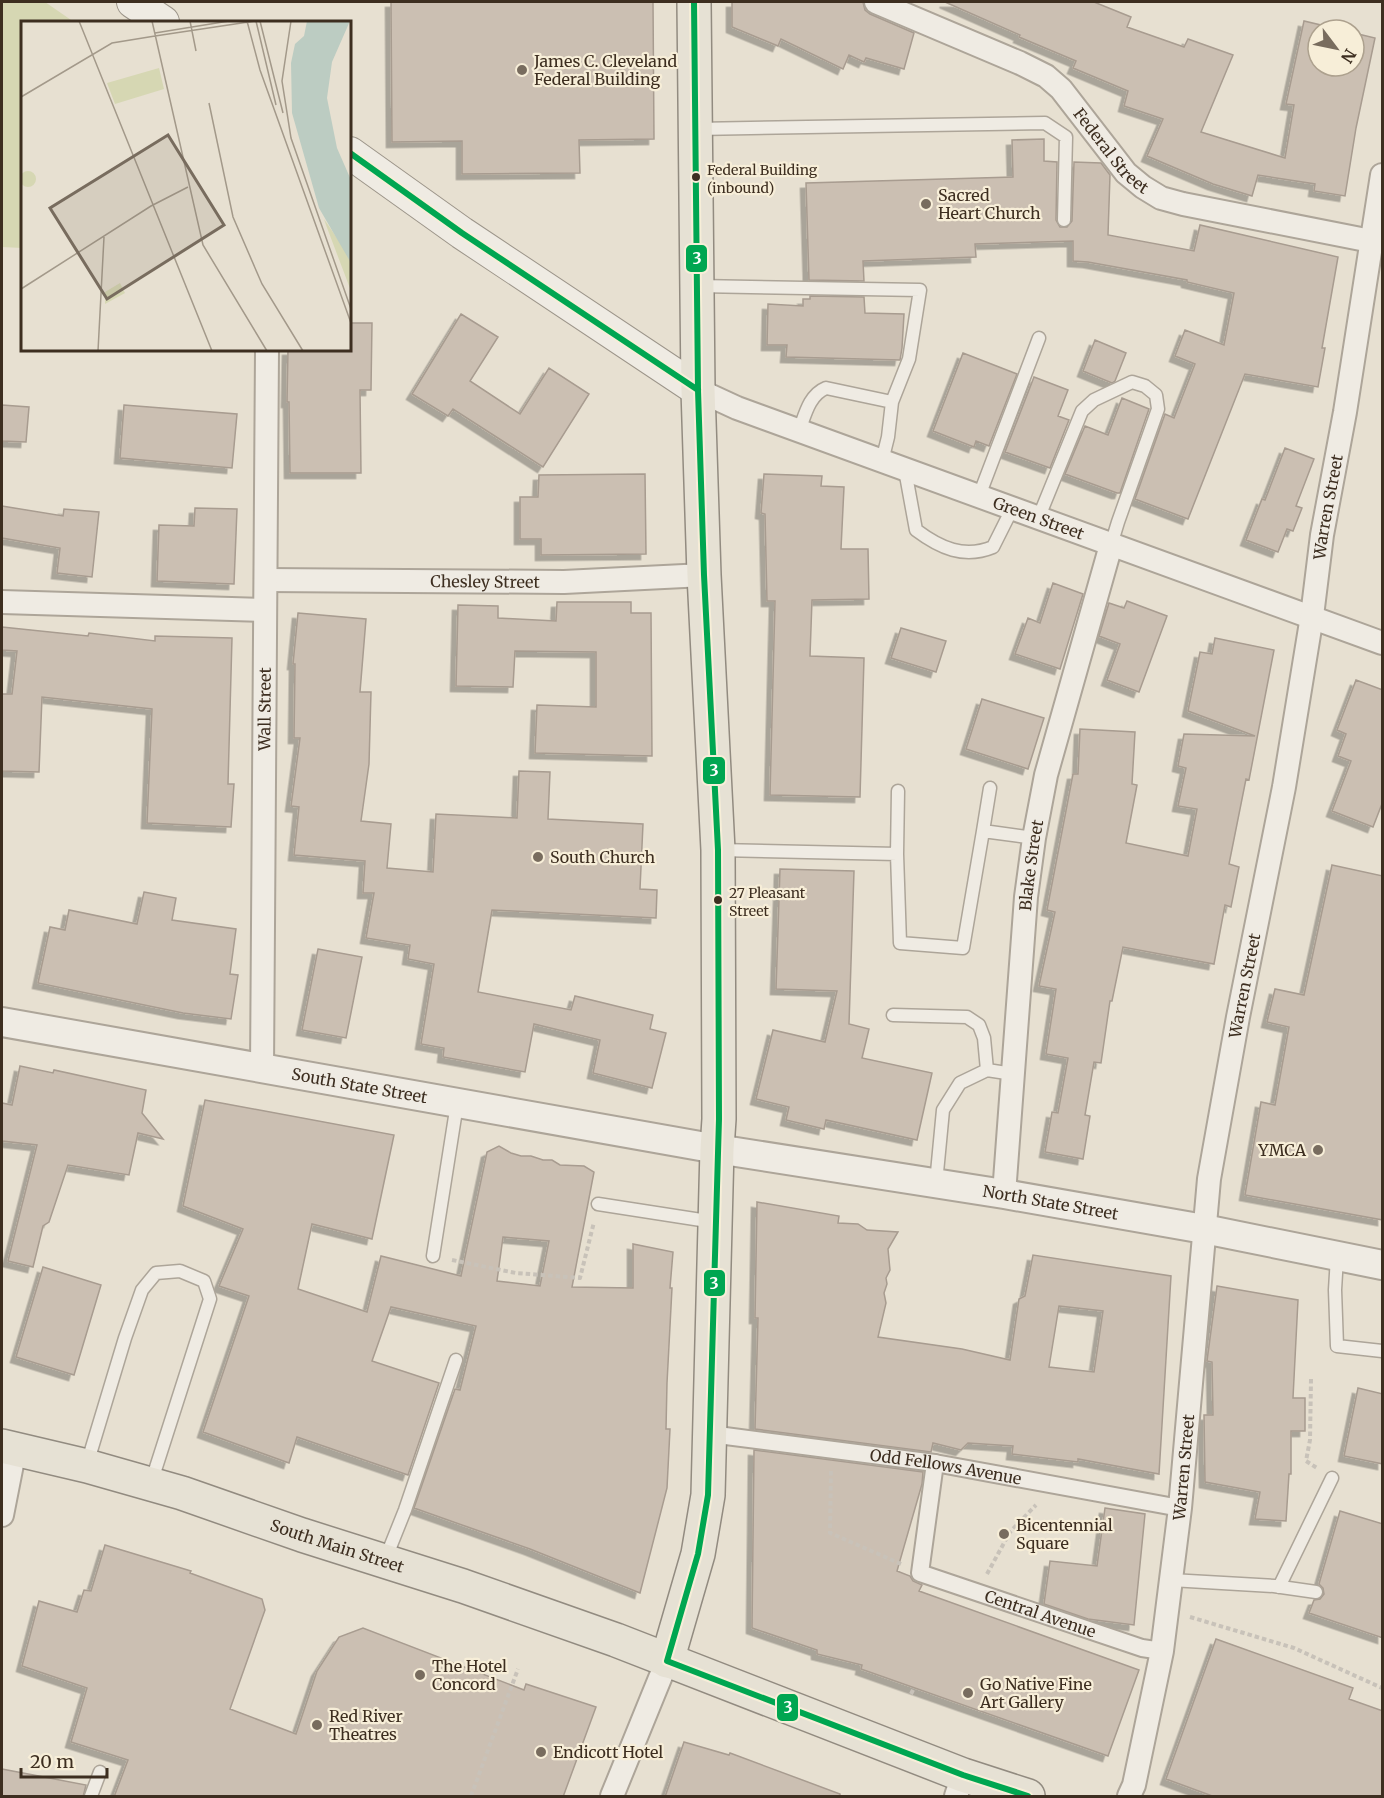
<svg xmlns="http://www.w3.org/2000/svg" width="1384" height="1798" viewBox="0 0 1384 1798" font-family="Merriweather,serif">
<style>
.green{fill:#d6d7b3}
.building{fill:#cbbfb2;stroke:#a89c90;stroke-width:1.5;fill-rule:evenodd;filter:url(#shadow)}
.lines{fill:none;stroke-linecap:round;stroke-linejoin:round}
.service-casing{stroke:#ada599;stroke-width:15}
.pedestrian-casing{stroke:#ada599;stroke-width:20}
.minor-casing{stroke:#ada599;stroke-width:26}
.tertiary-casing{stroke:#ada599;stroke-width:32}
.secondary-casing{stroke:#9c958a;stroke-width:34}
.primary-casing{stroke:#928b80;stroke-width:36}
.path{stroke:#c8c2b9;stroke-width:4;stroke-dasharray:4.5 3;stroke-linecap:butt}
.service{stroke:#efebe3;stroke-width:12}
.pedestrian{stroke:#efebe3;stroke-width:16}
.minor{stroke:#efebe3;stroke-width:22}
.tertiary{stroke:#efebe3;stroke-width:28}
.secondary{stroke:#efebe3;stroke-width:32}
.primary{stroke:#e6e1d4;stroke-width:33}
.bus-1-casing{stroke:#f7eed8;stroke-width:10}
.bus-1{stroke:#00a651;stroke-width:6}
.poi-dot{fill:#786c5e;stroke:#f7eed8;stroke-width:2}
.bus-dot{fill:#3d2e20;stroke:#f7eed8;stroke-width:2}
.labels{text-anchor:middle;stroke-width:4.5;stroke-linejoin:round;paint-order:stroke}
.bus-label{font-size:14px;fill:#3d2e20;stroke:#f7eed8;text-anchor:start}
.poi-label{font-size:16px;fill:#3d2e20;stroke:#f7eed8;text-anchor:start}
.street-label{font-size:16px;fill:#3d2e20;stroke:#f7eed8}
.inset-road{fill:none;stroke:#a3998a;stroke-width:1.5}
.view{fill:#786c5e;fill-opacity:0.15;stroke:#786c5e;stroke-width:3}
.inset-edge{fill:none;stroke:#3d2e20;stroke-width:3}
.line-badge{stroke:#f7eed8;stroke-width:2}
.badge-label{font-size:16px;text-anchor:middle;font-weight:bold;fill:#fff}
</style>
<defs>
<filter id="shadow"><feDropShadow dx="-5.5" dy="5.5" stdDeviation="0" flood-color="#0004"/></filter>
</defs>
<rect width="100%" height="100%" fill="#e7e0d1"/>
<path class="green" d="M 2,2 L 45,2 L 74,22 L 22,22 L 22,248 L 2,247 Z"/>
<path class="building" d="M 391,2 L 653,2 L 654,139 L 579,140 L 580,173 L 462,174 L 462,141 L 392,142 Z
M 732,2 L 863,2 L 865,10 L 870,14 L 914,33 L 904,69 L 866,58 L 864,62 L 849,55 L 843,69 L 781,39 L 778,46 L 732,27 Z
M 945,2 L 1094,2 L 1131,17 L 1127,27 L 1184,47 L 1188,39 L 1233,55 L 1201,132 L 1285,158 L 1294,105 L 1286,104 L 1304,21 L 1342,30 L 1318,30 L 1318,66 L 1354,66 L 1354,33 L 1375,38 L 1356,128 L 1345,196 L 1314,191 L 1315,184 L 1258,175 L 1252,196 L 1213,184 L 1147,156 L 1163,119 L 1124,106 L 1128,91 L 1073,68 L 1076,61 L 1019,37 L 1020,35 Z
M 1044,139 L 1044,161 L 1057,162 L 1056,220 L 1060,227 L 1067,227 L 1072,221 L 1074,162 L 1101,163 L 1110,175 L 1108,235 L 1194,251 L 1200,225 L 1338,257 L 1322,348 L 1325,348 L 1318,387 L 1245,374 L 1188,519 L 1135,499 L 1165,414 L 1174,418 L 1195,364 L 1175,356 L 1185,330 L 1224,345 L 1234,293 L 1187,282 L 1187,280 L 1088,262 L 1073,261 L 1073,241 L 975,244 L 976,257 L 863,261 L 864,281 L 809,280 L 806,183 L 1013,177 L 1012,140 Z
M 810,296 L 864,297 L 865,313 L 904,314 L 902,348 L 900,360 L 786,357 L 787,345 L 767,345 L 768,304 L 803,306 L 803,299 L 810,299 Z
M 461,314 L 498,337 L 470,381 L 520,414 L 549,368 L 589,394 L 543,467 L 453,409 L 448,416 L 412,394 Z
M 350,323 L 372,323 L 371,390 L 360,390 L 361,473 L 290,473 L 289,402 L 287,402 L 288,350 L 350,350 Z
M 1095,340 L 1126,353 L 1115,381 L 1112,383 L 1083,371 Z
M 963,353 L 1017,374 L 989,446 L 976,441 L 974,447 L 933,431 Z
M 1034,377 L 1068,390 L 1058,416 L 1069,420 L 1050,468 L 1005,452 Z
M 1122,398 L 1149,409 L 1120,493 L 1117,493 L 1065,474 L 1085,426 L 1108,435 Z
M 2,405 L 29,407 L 26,442 L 2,441 Z
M 124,405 L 237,414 L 232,468 L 120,458 Z
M 1285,448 L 1314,459 L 1296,506 L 1302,508 L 1293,531 L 1287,529 L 1278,552 L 1246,540 L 1262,499 L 1265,500 Z
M 645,474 L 646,554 L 541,555 L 541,539 L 520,539 L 520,497 L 538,497 L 539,475 Z
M 764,474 L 822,476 L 821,486 L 844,487 L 841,549 L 868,549 L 869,599 L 812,600 L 810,656 L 864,658 L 860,797 L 770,795 L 775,601 L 767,601 L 765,514 L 761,513 Z
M 2,506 L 63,516 L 64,509 L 99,512 L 92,577 L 57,573 L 60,548 L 2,538 Z
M 195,508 L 237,509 L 234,584 L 157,581 L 159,525 L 194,526 Z
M 1053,583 L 1083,594 L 1060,669 L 1015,654 L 1028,618 L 1040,623 Z
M 1127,601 L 1167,616 L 1139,692 L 1107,680 L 1120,644 L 1099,636 L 1109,603 L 1124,608 Z
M 557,602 L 631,602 L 631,613 L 651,613 L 652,756 L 535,753 L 537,705 L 596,707 L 596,652 L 515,651 L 513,687 L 456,686 L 458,605 L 498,606 L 498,618 L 556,621 Z
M 298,613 L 366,619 L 360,692 L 371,692 L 369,764 L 361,821 L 391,824 L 387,868 L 433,872 L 436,814 L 517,818 L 519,771 L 550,772 L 548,819 L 643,824 L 640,889 L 657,890 L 656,918 L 492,910 L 478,992 L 571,1010 L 575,996 L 653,1015 L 650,1029 L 666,1033 L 652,1088 L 593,1073 L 600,1040 L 534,1024 L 525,1072 L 443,1057 L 444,1048 L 421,1044 L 434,964 L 408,959 L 410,945 L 366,938 L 374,893 L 363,893 L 365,861 L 294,855 L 299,807 L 291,806 L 300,738 L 294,738 L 295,664 L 293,664 Z
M 2,627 L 88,636 L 89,633 L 155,641 L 155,636 L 232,638 L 228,784 L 234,784 L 231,827 L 147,823 L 152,709 L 42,697 L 39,772 L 2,771 L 2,694 L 12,694 L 17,651 L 2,650 Z
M 901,628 L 946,641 L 936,672 L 891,658 Z
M 1215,638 L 1274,650 L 1249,780 L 1246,779 L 1229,864 L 1239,867 L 1231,907 L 1225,905 L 1214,964 L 1123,947 L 1112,1001 L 1110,1001 L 1101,1063 L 1094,1062 L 1085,1115 L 1090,1116 L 1083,1159 L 1045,1152 L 1052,1112 L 1058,1113 L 1068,1058 L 1046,1054 L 1056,989 L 1039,986 L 1055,912 L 1047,910 L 1073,774 L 1078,774 L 1080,729 L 1135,732 L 1132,784 L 1137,785 L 1126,843 L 1188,856 L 1197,809 L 1178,806 L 1186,768 L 1178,766 L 1184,734 L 1255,736 L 1188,711 L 1200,652 L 1212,654 Z
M 1356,680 L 1383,690 L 1383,801 L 1373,827 L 1332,811 L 1351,761 L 1338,756 L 1346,734 L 1337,730 Z
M 982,699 L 1044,718 L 1028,769 L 966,749 Z
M 1332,865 L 1383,876 L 1383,1220 L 1245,1195 L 1261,1102 L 1275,1105 L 1289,1027 L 1267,1022 L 1275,989 L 1304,995 Z
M 780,869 L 854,871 L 849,1024 L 869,1029 L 862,1058 L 932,1073 L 917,1140 L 826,1120 L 824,1129 L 786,1120 L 789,1107 L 756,1099 L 773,1030 L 825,1042 L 837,991 L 776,989 Z
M 144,892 L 176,898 L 172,920 L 236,929 L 230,974 L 238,975 L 231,1019 L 183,1013 L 38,983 L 50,927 L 65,930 L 69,910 L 137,924 Z
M 318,949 L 362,957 L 346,1038 L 302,1030 Z
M 20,1066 L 53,1073 L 54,1070 L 146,1090 L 142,1113 L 163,1139 L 138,1133 L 129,1175 L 68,1165 L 49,1222 L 43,1226 L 33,1267 L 8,1261 L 37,1145 L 2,1141 L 2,1103 L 12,1105 Z
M 205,1100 L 394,1135 L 372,1239 L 312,1224 L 298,1289 L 367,1312 L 381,1256 L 461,1276 L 487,1152 L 499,1146 L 511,1153 L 521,1156 L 531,1156 L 543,1160 L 552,1160 L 560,1165 L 584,1166 L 594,1172 L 572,1287 L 633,1288 L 633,1244 L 673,1252 L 670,1288 L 672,1288 L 667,1383 L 666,1429 L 670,1429 L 667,1488 L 640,1593 L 530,1549 L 414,1508 L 455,1389 L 460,1390 L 476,1326 L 391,1307 L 372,1361 L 439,1383 L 408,1475 L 297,1437 L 289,1463 L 203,1432 L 249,1296 L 219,1286 L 243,1229 L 183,1206 ZM 503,1237 L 549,1241 L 540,1286 L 497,1281 Z
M 757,1202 L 839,1216 L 838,1223 L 858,1224 L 867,1230 L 898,1232 L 888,1249 L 890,1270 L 886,1278 L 887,1284 L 884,1293 L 886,1303 L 878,1337 L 962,1349 L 1010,1360 L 1019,1299 L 1025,1296 L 1033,1255 L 1171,1276 L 1159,1474 L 1078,1459 L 1078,1462 L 1012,1454 L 1013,1446 L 968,1443 L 961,1450 L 933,1443 L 931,1452 L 755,1429 L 758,1318 L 755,1318 ZM 1059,1306 L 1103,1311 L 1094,1372 L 1049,1367 Z
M 43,1267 L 101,1285 L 74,1375 L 16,1357 Z
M 1217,1286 L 1298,1300 L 1293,1398 L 1305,1398 L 1305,1431 L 1291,1431 L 1291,1474 L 1289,1474 L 1286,1521 L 1255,1519 L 1260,1492 L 1205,1482 L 1204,1415 L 1213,1415 L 1212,1362 L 1207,1361 Z
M 1358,1388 L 1383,1394 L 1383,1464 L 1344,1456 Z
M 754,1450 L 923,1472 L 922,1484 L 897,1571 L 910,1576 L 913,1581 L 922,1585 L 919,1591 L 1139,1670 L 1108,1756 L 861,1669 L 862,1665 L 817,1654 L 817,1650 L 752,1628 Z
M 1105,1508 L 1145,1514 L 1134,1625 L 1088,1619 L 1044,1604 L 1050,1561 L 1097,1566 Z
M 1340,1511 L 1383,1524 L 1383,1638 L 1309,1613 L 1314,1600 L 1320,1599 L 1324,1594 L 1323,1588 L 1319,1584 Z
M 105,1545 L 191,1571 L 190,1573 L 262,1599 L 265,1610 L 230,1709 L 296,1734 L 317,1671 L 339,1637 L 363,1628 L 524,1690 L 526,1684 L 596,1707 L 563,1797 L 114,1797 L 128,1760 L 71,1742 L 87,1688 L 22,1666 L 39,1601 L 77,1612 L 84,1590 L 91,1591 Z
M 1216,1639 L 1353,1688 L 1349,1699 L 1383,1711 L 1383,1797 L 1215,1797 L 1166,1779 Z
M 684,1742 L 729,1755 L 730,1753 L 840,1794 L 840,1797 L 665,1797 Z
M 2,1769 L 86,1785 L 83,1797 L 2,1797 Z"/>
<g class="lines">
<defs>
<path id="service" d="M 696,129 L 1045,123 L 1066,137 L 1064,220
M 698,286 L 920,290 L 909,359 L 892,402 L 888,437 L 882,461
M 799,431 C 805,415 809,395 826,388 L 892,402
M 905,470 L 916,530 C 940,548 964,559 993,547 L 1012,509
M 979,496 L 1039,338
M 1038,519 L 1082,411 L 1094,400 L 1132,382 L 1145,386 L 1156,395 L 1158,409 L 1118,522 L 1111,545
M 983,831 L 990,788
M 719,850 L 897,854 L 900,943 L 963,948 L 983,831 L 1034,838
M 897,854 L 898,791
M 893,1015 L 967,1017 L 979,1025 L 984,1038 L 987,1070 L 1013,1074
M 936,1183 L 943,1110 L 960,1083 L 987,1070
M 598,1204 L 714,1222
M 433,1256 L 457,1104
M 1337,1257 L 1335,1290 L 1337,1346 L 1382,1351
M 87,1464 L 125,1338 L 142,1290 L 156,1273 L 180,1271 L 204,1281 L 210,1299 L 151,1483
M 385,1560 L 405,1510 L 456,1360
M 1171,1580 L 1274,1586 L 1316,1592
M 1279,1587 L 1332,1478
M 91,1796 L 100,1772"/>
<g id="pedestrian">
<path id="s1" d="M 710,1434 L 935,1463 L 1180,1508"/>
<path id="s2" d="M 935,1463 L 920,1573 L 1142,1648 L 1162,1651"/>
</g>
<g id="minor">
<path id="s3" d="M 876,2 L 1020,63 L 1046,76 L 1061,89 L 1126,173 L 1143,187 L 1161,198 L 1183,204 L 1371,241"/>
<path id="s4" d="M 698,390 L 737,408 L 1382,643"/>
<path id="s5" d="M 266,580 L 564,582 L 704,575"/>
<path d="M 2,602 L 265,610"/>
<path id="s6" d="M 262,1069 L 267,350"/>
<path id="s7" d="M 1004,1194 L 1026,897 L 1034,838 L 1046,775 L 1111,545"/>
<path d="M 2,1515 L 15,1449"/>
<path d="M 612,1796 L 667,1661"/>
<path d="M 956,1796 L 963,1775"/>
<path id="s8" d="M 1129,1796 L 1134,1785 L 1162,1651 L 1180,1508 L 1209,1179 L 1238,1017 L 1284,787 L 1312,616 L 1322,535 L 1345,412 L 1382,175"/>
</g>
<g id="tertiary">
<path id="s9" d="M 2,1022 L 717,1149 L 1004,1194 L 1204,1229 L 1382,1265"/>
</g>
<path id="secondary" d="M 133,2 L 163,22
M 350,153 L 462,233 L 698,390"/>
<g id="primary">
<path id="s10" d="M 2,1446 L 87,1466 L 182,1493 L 302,1535 L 463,1586 L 616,1640 L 963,1775 L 1028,1796"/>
<path d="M 667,1661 L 698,1554 L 708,1495 L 717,1149 L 719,1119 L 718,850 L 704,575 L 698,390 L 694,2"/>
</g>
</defs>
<use href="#service" class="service-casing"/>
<use href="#pedestrian" class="pedestrian-casing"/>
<use href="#minor" class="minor-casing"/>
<use href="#tertiary" class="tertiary-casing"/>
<use href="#secondary" class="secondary-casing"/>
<use href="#primary" class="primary-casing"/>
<path class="path" d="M 452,1260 L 516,1273 L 580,1278 L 594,1222
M 1311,1379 L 1310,1440 L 1306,1461 L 1317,1468
M 831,1471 L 830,1533 L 901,1564
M 987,1574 L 1010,1532 L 1036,1505
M 1190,1617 L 1294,1648 L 1382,1688
M 911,1694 L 914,1688
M 471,1796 L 518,1669"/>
<use href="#service" class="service"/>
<use href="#pedestrian" class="pedestrian"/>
<use href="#minor" class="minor"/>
<use href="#tertiary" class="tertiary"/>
<use href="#secondary" class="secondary"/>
<use href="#primary" class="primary"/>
<defs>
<path id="bus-1" d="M 694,2 L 698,390 L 704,575 L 718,850 L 719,1119 L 708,1495 L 698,1554 L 667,1661 L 963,1775 L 1028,1796
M 350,153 L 462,233 L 698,390"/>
</defs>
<use href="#bus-1" class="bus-1-casing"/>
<use href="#bus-1" class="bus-1"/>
</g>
<g class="poi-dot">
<circle cx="522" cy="70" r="6"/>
<circle cx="926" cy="204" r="6"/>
<circle cx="538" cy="857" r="6"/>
<circle cx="1318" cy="1150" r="6"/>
<circle cx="1004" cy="1534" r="6"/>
<circle cx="420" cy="1675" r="6"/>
<circle cx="968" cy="1693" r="6"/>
<circle cx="317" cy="1725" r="6"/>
<circle cx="541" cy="1752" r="6"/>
</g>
<g class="bus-dot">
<circle cx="696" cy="177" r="5"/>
<circle cx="718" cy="900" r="5"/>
</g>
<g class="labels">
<g class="bus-label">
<text x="707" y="175">Federal Building<tspan x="707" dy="18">(inbound)</tspan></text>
<text x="729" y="898">27 Pleasant<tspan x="729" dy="18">Street</tspan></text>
</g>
<g class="poi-label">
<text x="534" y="67">James C. Cleveland<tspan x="534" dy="18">Federal Building</tspan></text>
<text x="938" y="201">Sacred<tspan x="938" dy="18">Heart Church</tspan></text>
<text x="550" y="863">South Church</text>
<text x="1306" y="1156" text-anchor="end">YMCA</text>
<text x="1016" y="1531">Bicentennial<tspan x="1016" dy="18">Square</tspan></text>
<text x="432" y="1672">The Hotel<tspan x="432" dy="18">Concord</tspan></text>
<text x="980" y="1690">Go Native Fine<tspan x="980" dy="18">Art Gallery</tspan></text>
<text x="329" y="1722">Red River<tspan x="329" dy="18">Theatres</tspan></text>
<text x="553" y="1758">Endicott Hotel</text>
</g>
<g class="street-label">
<text dy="6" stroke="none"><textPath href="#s3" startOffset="285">Federal Street</textPath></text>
<text dy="6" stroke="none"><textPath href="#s8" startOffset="1306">Warren Street</textPath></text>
<text dy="6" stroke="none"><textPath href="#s4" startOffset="364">Green Street</textPath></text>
<text dy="6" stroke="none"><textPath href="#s5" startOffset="219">Chesley Street</textPath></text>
<text dy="6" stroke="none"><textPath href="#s6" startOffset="360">Wall Street</textPath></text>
<text dy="6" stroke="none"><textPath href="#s7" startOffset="330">Blake Street</textPath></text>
<text dy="6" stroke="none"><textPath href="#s8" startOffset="820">Warren Street</textPath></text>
<text dy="6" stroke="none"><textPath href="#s9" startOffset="363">South State Street</textPath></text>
<text dy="6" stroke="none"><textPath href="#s9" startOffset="1064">North State Street</textPath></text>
<text dy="6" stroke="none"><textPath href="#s8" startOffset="334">Warren Street</textPath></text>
<text dy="6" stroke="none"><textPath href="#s1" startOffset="238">Odd Fellows Avenue</textPath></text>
<text dy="6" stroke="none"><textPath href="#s10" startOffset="350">South Main Street</textPath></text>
<text dy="6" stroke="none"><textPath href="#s2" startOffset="238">Central Avenue</textPath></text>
</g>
</g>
<g transform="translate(21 21)">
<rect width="330" height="330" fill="#e7e0d1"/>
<path d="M 138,47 L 143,68 L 94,83 L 86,62 ZM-1 158a8 8 0 1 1 16 0a8 8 0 1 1-16 0ZM 303,198 L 329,236 L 330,270 L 305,204 ZM 99,262 L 104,272 L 84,283 L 84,271 Z" fill="#d6d7b3"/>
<path d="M 286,0 L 329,0 L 311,41 L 306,77 L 316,127 L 330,159 L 330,242 L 298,187 L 271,92 L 270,42 L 274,23 L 283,15 Z" fill="#bcccc2"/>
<path class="inset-road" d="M 58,0 L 191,330M 131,0 L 182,224 L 246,330M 169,0 L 175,30M 226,0 L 239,49 L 330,302M 235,0 L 255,84M 239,0 L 262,92M 270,0 L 261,60 L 270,117 L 330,288M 134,12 L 208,0M 134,15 L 234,0M 0,76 L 91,22 L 134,15M 188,82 L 212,196 L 241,263 L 282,330M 0,268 L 130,185 L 167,166M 77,330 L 83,216"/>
<path class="view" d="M 147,114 L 203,204 L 86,278 L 29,187 Z"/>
<rect width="330" height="330" class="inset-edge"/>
</g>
<g class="line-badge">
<rect x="685" y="244" width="23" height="29" rx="6" fill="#00a651"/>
<rect x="702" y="756" width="24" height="29" rx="6" fill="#00a651"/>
<rect x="703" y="1269" width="23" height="28" rx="6" fill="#00a651"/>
<rect x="776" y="1693" width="23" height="29" rx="6" fill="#00a651"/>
</g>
<g class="badge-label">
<text x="697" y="264">3</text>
<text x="714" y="776">3</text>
<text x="714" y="1289">3</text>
<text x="788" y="1713">3</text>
</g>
<rect width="1384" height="1798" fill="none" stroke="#3d2e20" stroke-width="6"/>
<g transform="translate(1336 48) rotate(122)"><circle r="28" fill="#f7eed8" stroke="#ada18e" stroke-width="1.5"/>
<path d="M0-4.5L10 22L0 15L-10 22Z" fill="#786c5e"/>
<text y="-9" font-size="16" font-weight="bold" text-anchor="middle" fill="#3d2e20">N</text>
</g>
<path d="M21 1768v9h86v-9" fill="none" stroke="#3d2e20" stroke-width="3"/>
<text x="30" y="1768" font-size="18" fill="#3d2e20" stroke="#f7eed8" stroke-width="4.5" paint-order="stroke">20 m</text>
</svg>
